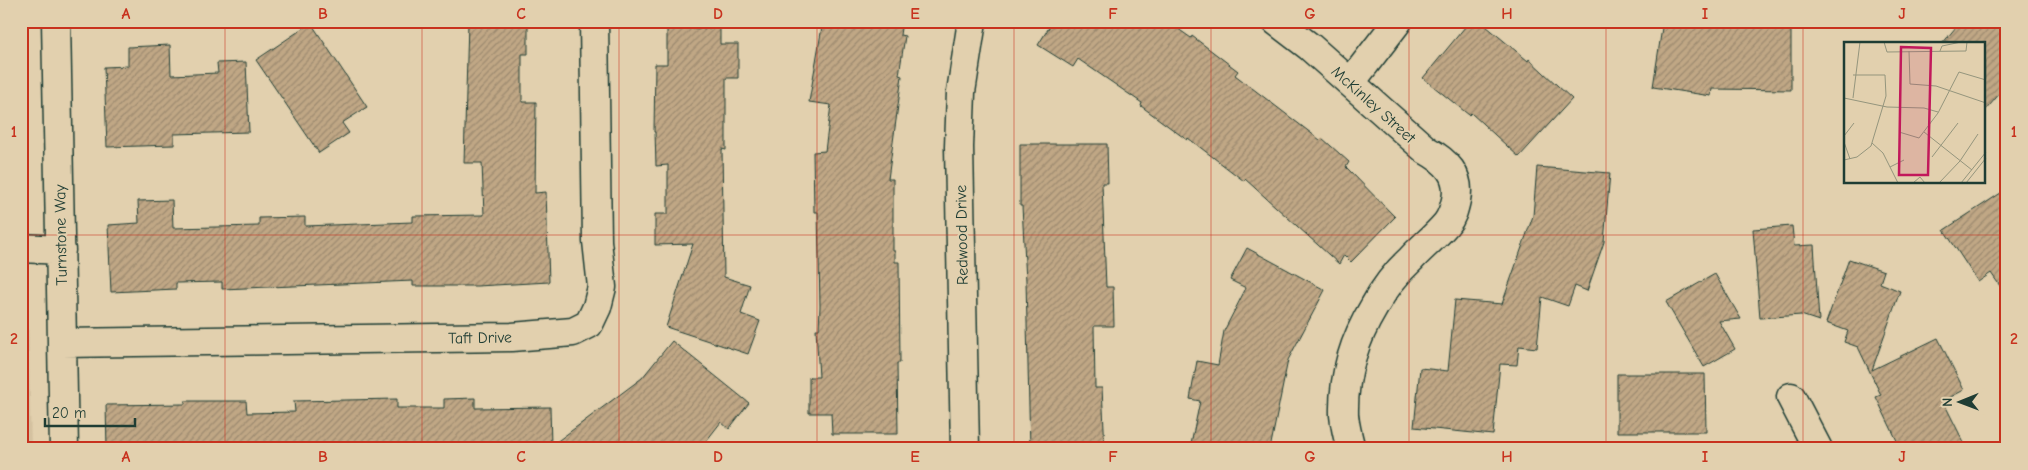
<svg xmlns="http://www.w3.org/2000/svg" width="2028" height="470" viewBox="0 0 2028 470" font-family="'Comic Neue',sans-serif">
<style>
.built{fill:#d4c1a0}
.building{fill:url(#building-hatch);stroke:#1f3d34}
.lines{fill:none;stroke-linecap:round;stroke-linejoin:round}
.minor-casing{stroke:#1f3d34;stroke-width:31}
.minor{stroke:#e2d0ae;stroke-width:28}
.grid{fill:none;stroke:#c8321e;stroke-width:1;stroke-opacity:0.55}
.labels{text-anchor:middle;stroke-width:4;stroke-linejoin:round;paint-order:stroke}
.street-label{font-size:16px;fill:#1f3d34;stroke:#e2d0ae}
.inset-road{fill:none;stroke:#94957d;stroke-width:1}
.view{fill:#c2185b;fill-opacity:0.15;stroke:#c2185b;stroke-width:2.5}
.inset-edge{fill:none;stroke:#1f3d34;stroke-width:2.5}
.neatline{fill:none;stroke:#c8321e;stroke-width:2}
.grid-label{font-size:16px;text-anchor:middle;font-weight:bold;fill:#c8321e}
</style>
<defs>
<pattern id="building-hatch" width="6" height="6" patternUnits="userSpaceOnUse" patternTransform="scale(1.25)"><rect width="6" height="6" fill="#c0a785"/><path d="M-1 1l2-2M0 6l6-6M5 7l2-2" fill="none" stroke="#9b896e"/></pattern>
</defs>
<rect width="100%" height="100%" fill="#e2d0ae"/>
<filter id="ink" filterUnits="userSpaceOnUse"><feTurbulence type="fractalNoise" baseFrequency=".02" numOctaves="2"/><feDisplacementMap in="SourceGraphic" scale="10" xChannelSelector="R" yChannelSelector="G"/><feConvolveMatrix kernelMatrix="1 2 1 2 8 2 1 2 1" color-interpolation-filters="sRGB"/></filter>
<g filter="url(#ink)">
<path class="built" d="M 21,21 L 22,21 L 31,449 L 21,449 Z"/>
<path class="building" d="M 823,21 L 902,21 L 900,35 L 905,36 L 899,75 L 902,76 L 888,179 L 893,179 L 893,251 L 895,251 L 895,262 L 899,262 L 900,363 L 897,363 L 898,434 L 832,434 L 831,413 L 809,413 L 809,377 L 819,377 L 816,329 L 819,329 L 820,306 L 818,212 L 814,212 L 813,152 L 825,151 L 831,105 L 809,102 Z
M 1053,21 L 1167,21 L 1191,38 L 1192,36 L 1238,71 L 1235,75 L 1320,140 L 1322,138 L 1349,162 L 1346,167 L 1395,217 L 1351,262 L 1344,255 L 1339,264 L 1245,179 L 1244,181 L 1188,138 L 1187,140 L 1141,106 L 1142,103 L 1078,59 L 1073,67 L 1038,45 Z
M 1470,21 L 1480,21 L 1528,61 L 1529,59 L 1572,99 L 1519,157 L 1471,113 L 1469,115 L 1423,78 Z
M 1663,21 L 1719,21 L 1759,27 L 1759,21 L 1791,21 L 1791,90 L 1712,89 L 1711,96 L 1653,87 Z
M 1961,21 L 2007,21 L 2007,85 L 1984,112 L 1984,44 L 1942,44 Z
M 468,22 L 528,23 L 528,54 L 522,54 L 522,102 L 536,102 L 535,193 L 546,192 L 549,282 L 477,286 L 413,286 L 413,281 L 222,289 L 222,282 L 176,283 L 176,289 L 111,292 L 108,225 L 139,223 L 138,201 L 172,200 L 173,228 L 259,226 L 259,218 L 305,217 L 305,226 L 413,222 L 413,216 L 484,215 L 482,163 L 464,163 Z
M 311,23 L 367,107 L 342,123 L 349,133 L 319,153 L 256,60 Z
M 720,28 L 720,44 L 738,44 L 738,78 L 726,78 L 726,150 L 722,149 L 724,277 L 750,285 L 741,314 L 760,321 L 748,354 L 666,327 L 693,244 L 655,245 L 655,214 L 668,214 L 668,165 L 656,166 L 655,132 L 654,132 L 655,64 L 667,64 L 667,29 Z
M 170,45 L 171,75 L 218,73 L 217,63 L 246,62 L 249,132 L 174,134 L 174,145 L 107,147 L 104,67 L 128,66 L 128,47 Z
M 1020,144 L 1107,144 L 1108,183 L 1102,183 L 1106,287 L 1113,287 L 1114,326 L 1094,326 L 1095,388 L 1102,388 L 1105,449 L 1030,449 L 1026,281 L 1022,206 L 1020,206 Z
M 1537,167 L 1610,173 L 1604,242 L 1587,291 L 1575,286 L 1568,306 L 1542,297 L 1537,348 L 1519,346 L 1517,365 L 1500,364 L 1493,435 L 1414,427 L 1420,368 L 1448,371 L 1455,300 L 1502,304 L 1533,216 Z
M 2007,189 L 2007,296 L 1991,273 L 1978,282 L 1944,230 Z
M 1792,226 L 1794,246 L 1814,245 L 1819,321 L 1801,315 L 1760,318 L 1753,229 Z
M 1247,248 L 1325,290 L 1288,360 L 1270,449 L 1190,449 L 1200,401 L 1190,399 L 1197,361 L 1218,365 L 1224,331 L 1246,288 L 1230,280 Z
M 1849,259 L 1884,271 L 1880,283 L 1900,291 L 1872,370 L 1938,338 L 1964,390 L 1943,401 L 1967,449 L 1901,449 L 1876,397 L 1881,395 L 1858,347 L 1844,342 L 1848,331 L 1826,323 Z
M 1715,274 L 1741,319 L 1719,321 L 1735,349 L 1704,367 L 1666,302 Z
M 672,341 L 749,403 L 729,429 L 721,422 L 700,449 L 107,449 L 106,405 L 185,404 L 185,401 L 246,401 L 247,413 L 295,412 L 294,401 L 397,399 L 397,408 L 444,408 L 444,399 L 475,398 L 475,408 L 550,407 L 551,446 L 642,378 Z
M 1617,374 L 1705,374 L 1706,432 L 1617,432 Z"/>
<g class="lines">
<defs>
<path id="minor" d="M 56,21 L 64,449
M 1276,21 L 1310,47 L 1426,150 C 1446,161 1461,175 1456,200 C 1454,209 1452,217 1446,224 C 1435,237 1422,247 1411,259 C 1397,272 1383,290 1374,307 C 1354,340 1343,377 1344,415 C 1345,426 1348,438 1351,449
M 1351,82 L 1398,21
M 21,248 L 61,250
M 62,343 L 512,337 L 573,332 L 589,324 L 597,307 L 602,287 L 597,241 L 594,21
M 1791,397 L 1818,449
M 965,449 L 959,147 L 961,92 L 972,21"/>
</defs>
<use href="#minor" class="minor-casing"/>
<use href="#minor" class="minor"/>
</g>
</g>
<path class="grid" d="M 225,21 L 225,449M 422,21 L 422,449M 619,21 L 619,449M 817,21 L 817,449M 1014,21 L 1014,449M 1211,21 L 1211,449M 1409,21 L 1409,449M 1606,21 L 1606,449M 1803,21 L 1803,449M 21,235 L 2007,235"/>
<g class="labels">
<g class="street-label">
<text transform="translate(1374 104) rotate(42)" y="6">McKinley Street</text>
<text transform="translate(60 235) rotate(-91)" y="6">Turnstone Way</text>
<text transform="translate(961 235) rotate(-91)" y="6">Redwood Drive</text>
<text transform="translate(480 337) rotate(-1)" y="6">Taft Drive</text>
</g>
</g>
<g transform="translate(1844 42)">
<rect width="141" height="141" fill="#e2d0ae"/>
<path class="inset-road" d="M 40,0 L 43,10 L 122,9 L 123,0M 65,9 L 66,42 L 92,44 L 142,61M 96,9 L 98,4 L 117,0M 0,56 L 43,65 L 80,66 L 94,70M 9,56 L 16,0M 55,90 L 75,96 L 94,71 L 115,30 L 142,38M 80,90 L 128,128M 0,94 L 10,81M 0,100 L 6,117M 28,101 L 39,111 L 54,141M 88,115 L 114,81M 0,118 L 13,115 L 27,104 L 42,54 L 41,33 L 9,33M 46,125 L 60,118M 69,141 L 76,135 L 81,141M 95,141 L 116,119 L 134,92M 117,141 L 142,110M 122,141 L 142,116"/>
<path class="view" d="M 57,5 L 87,6 L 84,133 L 55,133 Z"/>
<rect width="141" height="141" class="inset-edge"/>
</g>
<rect width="2028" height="470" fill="none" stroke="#e2d0ae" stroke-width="55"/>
<g transform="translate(1960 402) rotate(269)" stroke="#e2d0ae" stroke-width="4" paint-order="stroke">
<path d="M0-4L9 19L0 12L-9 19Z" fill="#1f3d34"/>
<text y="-8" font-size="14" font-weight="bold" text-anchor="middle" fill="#1f3d34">N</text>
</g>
<path d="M45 418v8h90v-8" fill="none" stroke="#1f3d34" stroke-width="2.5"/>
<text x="52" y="418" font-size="15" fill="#1f3d34" stroke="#e2d0ae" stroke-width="4" paint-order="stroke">20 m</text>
<rect x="28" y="28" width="1972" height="414" class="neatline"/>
<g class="grid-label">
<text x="126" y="19">A</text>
<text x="323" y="19">B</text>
<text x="521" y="19">C</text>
<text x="718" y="19">D</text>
<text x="915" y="19">E</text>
<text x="1113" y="19">F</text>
<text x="1310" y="19">G</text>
<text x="1507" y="19">H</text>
<text x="1705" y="19">I</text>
<text x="1902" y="19">J</text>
<text x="14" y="137">1</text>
<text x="2014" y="137">1</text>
<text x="14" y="344">2</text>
<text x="2014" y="344">2</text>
<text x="126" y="462">A</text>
<text x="323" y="462">B</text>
<text x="521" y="462">C</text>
<text x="718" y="462">D</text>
<text x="915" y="462">E</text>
<text x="1113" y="462">F</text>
<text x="1310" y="462">G</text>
<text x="1507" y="462">H</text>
<text x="1705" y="462">I</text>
<text x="1902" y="462">J</text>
</g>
</svg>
